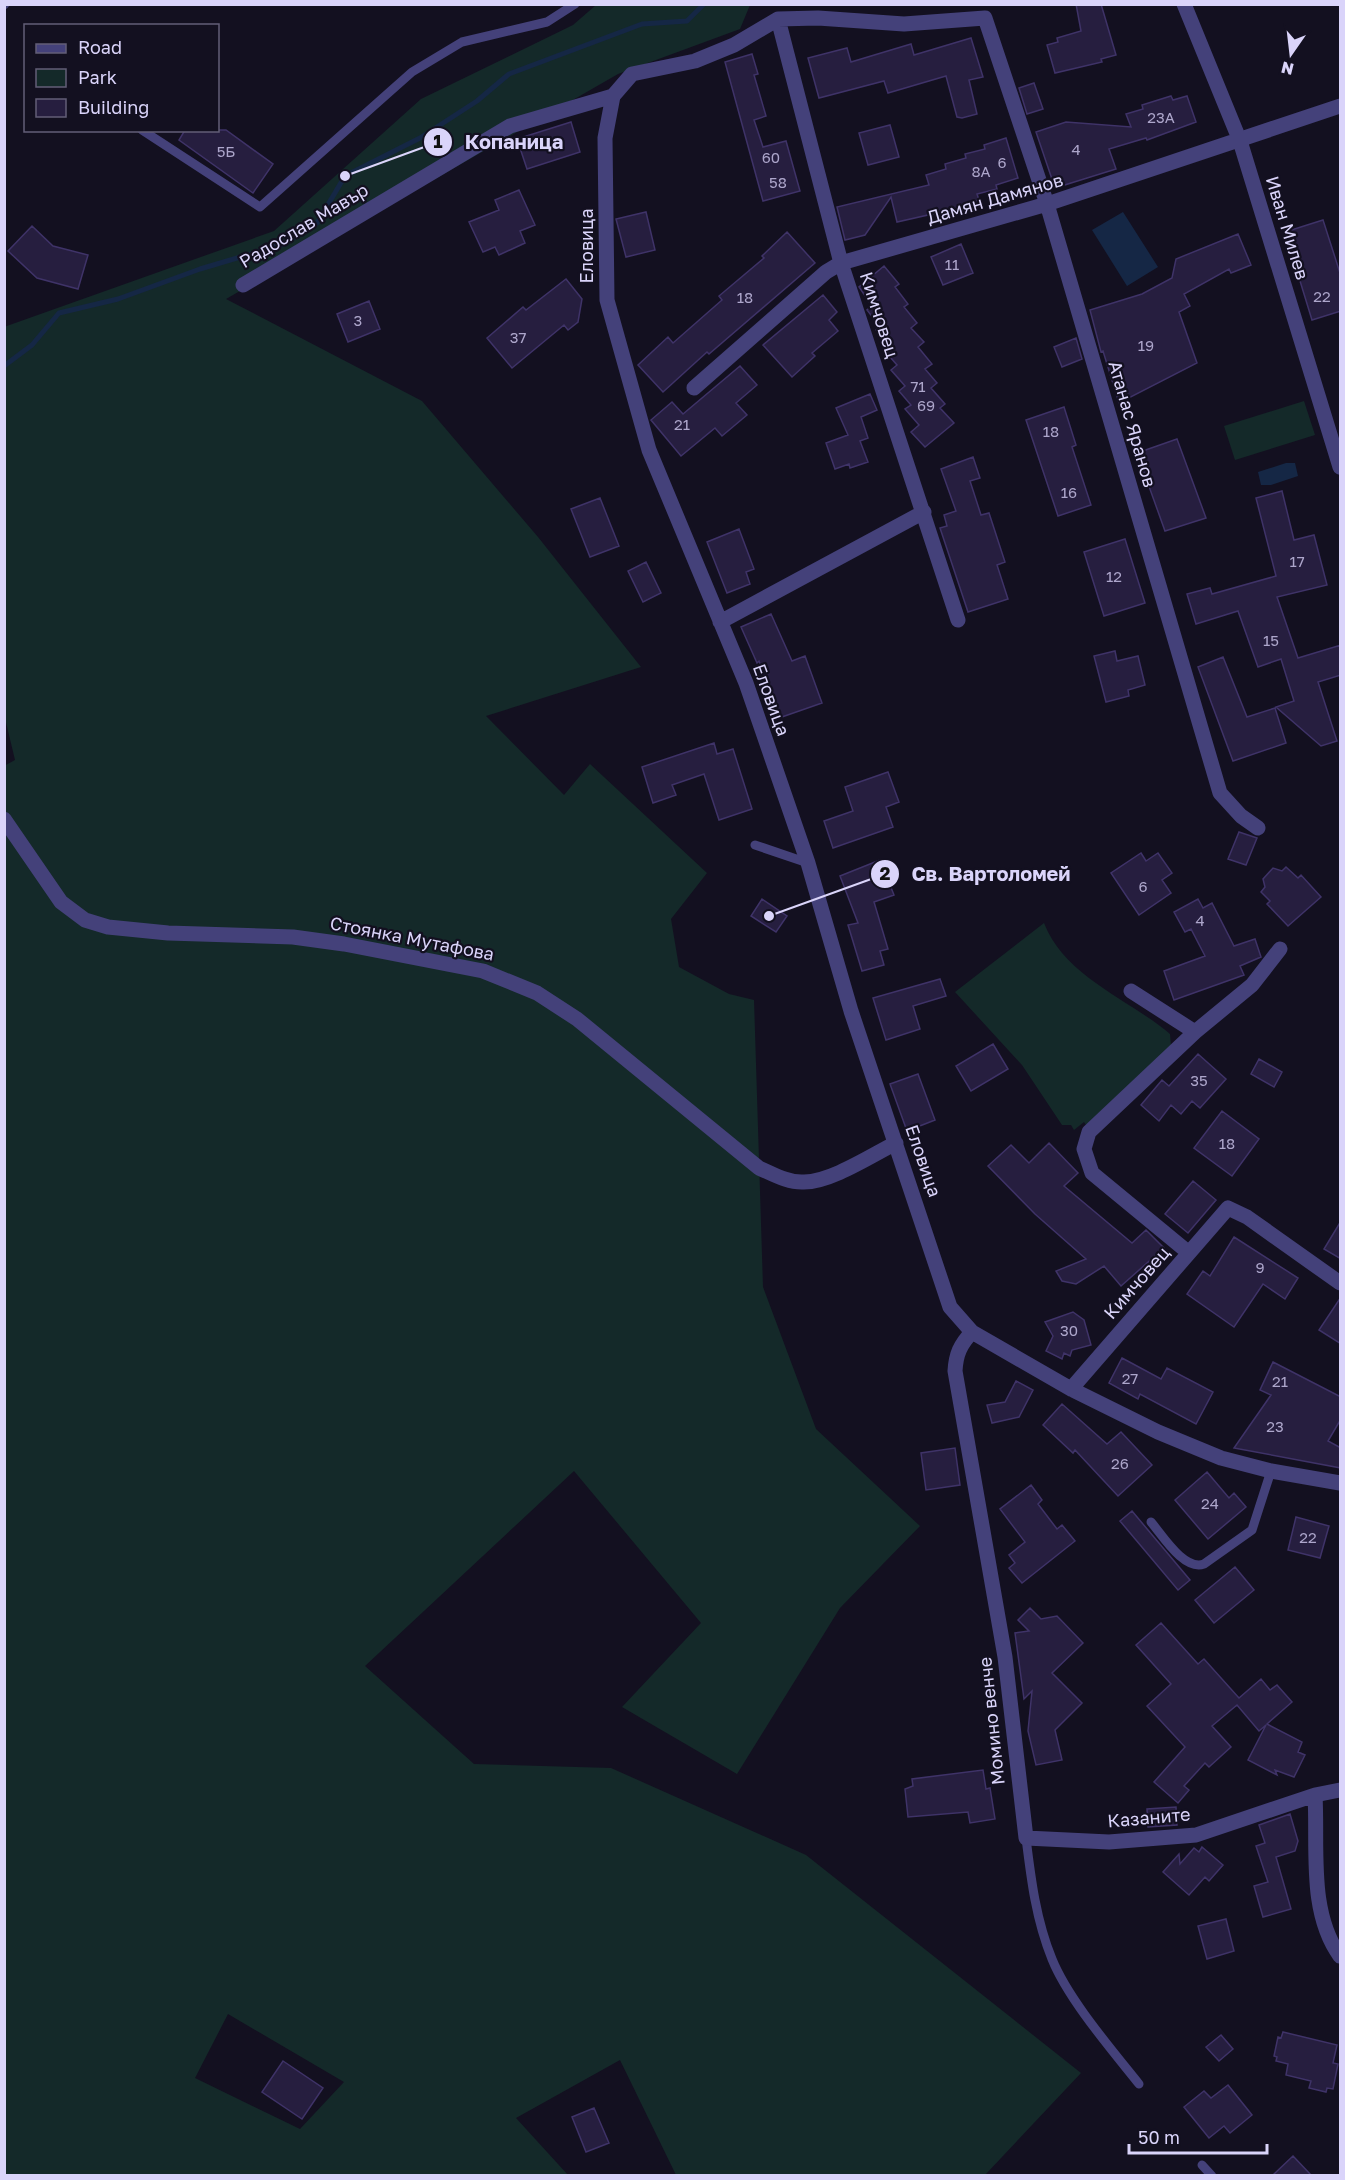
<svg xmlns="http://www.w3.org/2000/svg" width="1345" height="2180" viewBox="0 0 1345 2180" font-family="'Golos Text',sans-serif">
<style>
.green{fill:#142929;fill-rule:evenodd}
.water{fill:#152745}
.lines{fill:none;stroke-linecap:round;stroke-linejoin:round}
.stream{stroke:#152745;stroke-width:5}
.building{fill:#261e3f;stroke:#3f3368;stroke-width:1.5}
.service{stroke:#44417a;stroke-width:9}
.minor{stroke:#44417a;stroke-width:15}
.labels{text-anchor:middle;stroke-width:4.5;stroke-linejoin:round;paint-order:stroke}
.number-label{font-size:15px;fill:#ada6cb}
.street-label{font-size:18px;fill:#dad4fa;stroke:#131020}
.leader{fill:none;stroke:#dad4fa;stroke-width:2}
.callout-dot{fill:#dad4fa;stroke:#131020;stroke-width:2}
.mark-label{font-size:18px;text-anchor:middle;font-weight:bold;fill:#111}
.callout-label{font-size:20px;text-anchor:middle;font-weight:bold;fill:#dad4fa;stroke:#131020;stroke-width:4.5;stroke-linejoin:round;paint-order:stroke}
</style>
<rect width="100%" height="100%" fill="#131020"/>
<path class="green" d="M 596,5 L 750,5 L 740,29 L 618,74 L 226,299 L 422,401 L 538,537 L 641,667 L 486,716 L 564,795 L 590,764 L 707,873 L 671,919 L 679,967 L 729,994 L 754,1000 L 763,1287 L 816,1429 L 920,1526 L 840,1608 L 737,1774 L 622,1707 L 701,1623 L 574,1471 L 365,1666 L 474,1764 L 611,1768 L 806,1855 L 1081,2073 L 985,2175 L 676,2175 L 620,2060 L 516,2118 L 568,2175 L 5,2175 L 4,766 L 15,760 L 4,714 L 4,327 L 274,231 L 421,99 L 573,25 ZM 228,2014 L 344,2082 L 300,2129 L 195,2078 Z
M 1304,401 L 1315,435 L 1235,460 L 1224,426 Z
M 1044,923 C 1065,977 1129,999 1170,1034 L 1171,1046 L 1086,1125 L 1084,1122 L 1074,1130 L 1071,1125 L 1062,1125 L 1022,1065 L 955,992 Z"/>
<path class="water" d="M 1123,212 L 1158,267 L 1127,286 L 1092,230 Z
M 1286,463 L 1295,463 L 1298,476 L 1271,485 L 1261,485 L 1258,472 Z"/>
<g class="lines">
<path class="stream" d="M 4,366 L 32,345 L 59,313 L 118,299 L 200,269 L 284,244 L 317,223 L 345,176 L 420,138 L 477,101 L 509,74 L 642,24 L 687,21 L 704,4"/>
</g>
<path class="building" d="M 1076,4 L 1101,4 L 1116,55 L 1101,59 L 1102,62 L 1055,73 L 1047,45 L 1058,42 L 1057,38 L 1081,31 Z
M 971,38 L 983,77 L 969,80 L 977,114 L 962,118 L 957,117 L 946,76 L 888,93 L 884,81 L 819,98 L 808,58 L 847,48 L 851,62 L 911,44 L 914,55 Z
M 752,54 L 758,74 L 754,75 L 766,116 L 754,120 L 763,147 L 786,141 L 800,191 L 763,201 L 725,62 Z
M 1034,83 L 1043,109 L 1027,114 L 1019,88 Z
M 1171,96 L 1173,100 L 1187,96 L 1196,122 L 1147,140 L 1146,138 L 1109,149 L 1116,169 L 1055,188 L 1036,132 L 1066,122 L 1131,127 L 1126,114 L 1143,109 L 1142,105 Z
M 571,122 L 580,152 L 527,169 L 517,139 Z
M 890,125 L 899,157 L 868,165 L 859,133 Z
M 185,130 L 226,130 L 273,164 L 253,193 L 179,140 Z
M 1006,138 L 1018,178 L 996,185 L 997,189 L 977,194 L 979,200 L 957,206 L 959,211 L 938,217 L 937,213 L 897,222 L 891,197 L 865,235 L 845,240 L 837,207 L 929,185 L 926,175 L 946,169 L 945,164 L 966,158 L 965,154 L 985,149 L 984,145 Z
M 519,190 L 535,225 L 520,231 L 525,243 L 499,255 L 495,247 L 483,252 L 469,222 L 499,210 L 495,200 Z
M 646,212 L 655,250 L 626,257 L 616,219 Z
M 1323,220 L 1341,276 L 1341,311 L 1312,320 L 1285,232 Z
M 32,226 L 53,246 L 88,255 L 78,289 L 37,278 L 8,251 Z
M 787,232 L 815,263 L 709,354 L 707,352 L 663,392 L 638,365 L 668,337 L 673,343 L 722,300 L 719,296 L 764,258 L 762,256 Z
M 1238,234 L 1251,265 L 1231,273 L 1229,269 L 1184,294 L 1190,306 L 1179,312 L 1197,363 L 1119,403 L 1103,351 L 1101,352 L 1090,310 L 1142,294 L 1172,278 L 1176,259 Z
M 961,244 L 973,273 L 943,285 L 931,257 Z
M 884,266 L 899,284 L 895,287 L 908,304 L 904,307 L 917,323 L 911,328 L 924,342 L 918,347 L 932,364 L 925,369 L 937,383 L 931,388 L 945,404 L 940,408 L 954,423 L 925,447 L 911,432 L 919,425 L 905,409 L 911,405 L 899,391 L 905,386 L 891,370 L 897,365 L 884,350 L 889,346 L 876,330 L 880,327 L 867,310 L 872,306 L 859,287 Z
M 566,279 L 582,299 L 578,322 L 568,330 L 564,325 L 512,368 L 487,338 L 523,307 L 526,310 Z
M 823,295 L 837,312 L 829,320 L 838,331 L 812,353 L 815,356 L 792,377 L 763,345 Z
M 369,301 L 380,329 L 348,342 L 337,314 Z
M 1076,338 L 1082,359 L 1062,367 L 1054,347 Z
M 740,366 L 757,385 L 736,403 L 747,415 L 722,436 L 715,428 L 681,456 L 651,420 L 672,402 L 683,414 Z
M 870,394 L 877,410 L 861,417 L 868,438 L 860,441 L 868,462 L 850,468 L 849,464 L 835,469 L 826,443 L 848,435 L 836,408 Z
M 1064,407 L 1076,445 L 1072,447 L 1091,505 L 1058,516 L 1026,420 Z
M 1177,439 L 1206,518 L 1165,531 L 1137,453 Z
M 973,457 L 980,478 L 970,481 L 981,515 L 989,513 L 1005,562 L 997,565 L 1008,599 L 968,612 L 940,528 L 947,526 L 944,515 L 956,511 L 941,469 Z
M 1282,491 L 1294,540 L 1314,535 L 1327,585 L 1277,597 L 1298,658 L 1341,645 L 1341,675 L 1318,682 L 1337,741 L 1321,746 L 1276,707 L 1294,701 L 1281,659 L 1258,667 L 1238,611 L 1196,624 L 1187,594 L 1210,588 L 1212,594 L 1276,576 L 1256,498 Z
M 600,498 L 619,546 L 590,557 L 571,509 Z
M 739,529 L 754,569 L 746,572 L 750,584 L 727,593 L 707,542 Z
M 1125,539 L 1145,603 L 1104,616 L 1084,552 Z
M 646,562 L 661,593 L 643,602 L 628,571 Z
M 771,614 L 792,661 L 805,656 L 822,703 L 779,718 L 759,661 L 757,663 L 741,627 Z
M 1115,651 L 1117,661 L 1138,656 L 1145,685 L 1128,690 L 1129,696 L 1106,702 L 1094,656 Z
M 1223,657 L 1247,717 L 1275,708 L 1286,743 L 1233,761 L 1198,667 Z
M 714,743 L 717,754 L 733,749 L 752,809 L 719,820 L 704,774 L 672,785 L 676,795 L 653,803 L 642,767 Z
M 888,772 L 899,802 L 886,807 L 893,827 L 833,848 L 824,821 L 853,811 L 845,787 Z
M 1239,832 L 1257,838 L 1246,865 L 1228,859 Z
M 1141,853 L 1146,861 L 1158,853 L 1172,873 L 1162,880 L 1171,893 L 1139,915 L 1111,873 Z
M 880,860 L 894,895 L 874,902 L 888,949 L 880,951 L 884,965 L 862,971 L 848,925 L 858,923 L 840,876 Z
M 1286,867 L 1298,878 L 1301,875 L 1321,897 L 1288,926 L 1267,904 L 1270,901 L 1261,892 L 1265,887 L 1263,879 L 1273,868 L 1282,871 Z
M 762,899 L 787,916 L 776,932 L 751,916 Z
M 1198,899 L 1203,908 L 1212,903 L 1234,946 L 1255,939 L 1261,957 L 1240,966 L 1244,975 L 1174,1000 L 1164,971 L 1205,956 L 1191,929 L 1185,932 L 1174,912 Z
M 940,979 L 946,996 L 913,1006 L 920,1029 L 886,1040 L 873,998 Z
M 993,1044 L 1008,1069 L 971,1091 L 956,1066 Z
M 1198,1054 L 1226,1079 L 1200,1108 L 1192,1101 L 1181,1114 L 1171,1105 L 1159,1121 L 1141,1105 L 1162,1080 L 1169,1086 Z
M 1259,1059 L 1282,1072 L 1274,1087 L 1251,1074 Z
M 918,1074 L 935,1120 L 907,1131 L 890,1084 Z
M 1222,1111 L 1259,1139 L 1232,1176 L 1194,1148 Z
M 1049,1143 L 1078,1173 L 1064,1186 L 1132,1243 L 1146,1230 L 1164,1248 L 1121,1286 L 1104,1266 L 1076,1284 L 1062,1281 L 1056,1271 L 1086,1259 L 1035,1214 L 988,1166 L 1011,1145 L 1029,1163 Z
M 1193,1181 L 1216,1200 L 1188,1233 L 1165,1214 Z
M 1341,1221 L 1341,1259 L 1324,1249 Z
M 1234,1237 L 1298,1278 L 1285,1299 L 1263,1284 L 1234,1327 L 1187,1294 L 1203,1271 L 1210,1276 Z
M 1341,1297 L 1341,1344 L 1319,1330 Z
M 1073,1312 L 1084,1320 L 1091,1345 L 1072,1350 L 1070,1356 L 1064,1353 L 1062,1359 L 1046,1351 L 1053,1336 L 1045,1322 Z
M 1122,1358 L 1161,1379 L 1167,1368 L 1213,1392 L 1196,1424 L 1140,1394 L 1138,1399 L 1109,1383 Z
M 1273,1362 L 1341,1397 L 1341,1419 L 1328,1441 L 1341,1448 L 1341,1468 L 1234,1448 L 1271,1395 L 1260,1390 Z
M 1016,1381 L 1033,1390 L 1019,1417 L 992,1423 L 987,1405 L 1005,1402 Z
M 1062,1404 L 1107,1444 L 1121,1432 L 1152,1465 L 1118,1496 L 1075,1450 L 1073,1453 L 1043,1425 Z
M 955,1448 L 960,1485 L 926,1490 L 921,1453 Z
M 1207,1472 L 1229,1498 L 1234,1493 L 1246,1507 L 1208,1539 L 1175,1500 Z
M 1031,1485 L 1042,1500 L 1038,1504 L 1057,1529 L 1062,1525 L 1075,1541 L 1022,1583 L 1009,1568 L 1015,1563 L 1009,1555 L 1025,1542 L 1000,1509 Z
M 1132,1511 L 1190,1580 L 1178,1590 L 1120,1521 Z
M 1296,1517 L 1329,1526 L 1320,1558 L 1288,1550 Z
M 1235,1567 L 1254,1590 L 1214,1623 L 1195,1600 Z
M 1030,1608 L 1041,1619 L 1057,1616 L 1083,1643 L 1052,1673 L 1082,1703 L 1055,1730 L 1062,1760 L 1036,1765 L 1028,1731 L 1032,1691 L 1024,1699 L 1015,1633 L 1029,1631 L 1018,1620 Z
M 1161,1623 L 1198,1664 L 1204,1659 L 1239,1698 L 1261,1679 L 1270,1690 L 1277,1685 L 1292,1702 L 1267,1724 L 1302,1742 L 1298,1752 L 1305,1755 L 1294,1777 L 1275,1770 L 1277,1775 L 1248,1760 L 1266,1725 L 1259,1731 L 1237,1705 L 1212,1726 L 1231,1747 L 1209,1767 L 1205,1763 L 1184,1786 L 1189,1790 L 1178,1803 L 1154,1782 L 1185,1747 L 1147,1706 L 1171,1684 L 1136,1645 Z
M 983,1770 L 986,1789 L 990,1788 L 995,1819 L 970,1823 L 968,1812 L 908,1817 L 905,1789 L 913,1786 L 912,1779 Z
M 1176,1807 L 1177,1825 L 1148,1827 L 1147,1809 Z
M 1290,1814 L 1298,1841 L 1295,1851 L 1276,1857 L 1291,1909 L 1263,1917 L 1254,1886 L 1268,1882 L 1256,1846 L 1265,1843 L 1259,1825 Z
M 1202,1847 L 1223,1865 L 1209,1881 L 1205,1877 L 1189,1895 L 1163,1872 L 1179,1854 L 1180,1864 L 1194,1848 L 1199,1852 Z
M 1226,1919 L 1234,1951 L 1207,1959 L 1198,1926 Z
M 1283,2032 L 1337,2045 L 1333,2063 L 1338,2064 L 1333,2089 L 1327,2088 L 1326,2092 L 1309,2088 L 1311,2081 L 1286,2075 L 1288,2064 L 1276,2061 L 1277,2057 L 1274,2056 L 1278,2037 L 1281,2038 Z
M 1221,2035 L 1233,2049 L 1219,2061 L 1206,2047 Z
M 283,2061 L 323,2088 L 302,2119 L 262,2092 Z
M 1228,2085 L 1252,2115 L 1230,2133 L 1224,2126 L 1209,2138 L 1184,2107 L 1204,2091 L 1211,2098 Z
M 594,2108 L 609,2143 L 586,2152 L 572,2117 Z
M 1293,2156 L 1311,2175 L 1273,2175 Z"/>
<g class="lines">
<path class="service" d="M 4,5 L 5,4
M 142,130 L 260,207 L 412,72 L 462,42 L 547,22 L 575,4
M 755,845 L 808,863
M 1151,1522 C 1163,1536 1184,1571 1204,1564 L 1252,1530 L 1271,1471
M 1026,1838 C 1031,1879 1036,1920 1052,1959 C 1068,1999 1112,2050 1139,2084
M 1202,2165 L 1212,2176"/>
<path class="minor" d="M 1184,4 L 1240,141 L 1340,467
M 778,19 L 841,263 L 958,620
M 243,285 L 510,126 L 613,96
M 694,388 L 826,272 L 841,263 L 1047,204 L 1340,106
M 720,622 L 924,512
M 4,819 L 61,902 L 85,920 L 108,927 L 168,933 L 293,937 L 344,944 L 483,971 L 537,993 L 577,1019 L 759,1168 C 773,1174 788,1183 804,1182 C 831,1182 872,1155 896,1143
M 1258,828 L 1241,816 L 1220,793 L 1047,204 L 985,18 L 904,24 L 818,18 L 778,19 L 734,45 L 695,61 L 632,74 L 613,96 L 605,138 L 607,300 L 649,450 L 746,683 L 808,863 L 851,1011 L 950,1307 L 972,1332 L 1071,1389 L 1158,1432 L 1221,1458 L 1271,1471 L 1340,1483
M 1131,991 L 1195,1032
M 1189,1253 L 1092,1173 L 1084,1149 L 1089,1132 L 1195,1032 L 1252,985 L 1280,949
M 972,1332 C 960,1345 956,1354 955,1371 L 1005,1657 L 1026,1838 L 1109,1842 L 1196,1835 L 1315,1795 L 1340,1790
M 1071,1389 L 1228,1208 L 1247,1217 L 1340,1283
M 1315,1795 C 1318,1847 1308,1912 1340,1956"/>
</g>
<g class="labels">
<g class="number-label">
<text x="1161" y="123">23А</text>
<text x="1076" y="155">4</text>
<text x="226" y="157">5Б</text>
<text x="771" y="163">60</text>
<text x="1002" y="168">6</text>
<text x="981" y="177">8А</text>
<text x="778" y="188">58</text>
<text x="952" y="270">11</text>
<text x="1322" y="302">22</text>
<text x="745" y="303">18</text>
<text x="358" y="326">3</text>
<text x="518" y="343">37</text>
<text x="1146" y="351">19</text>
<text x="918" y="392">71</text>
<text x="926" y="411">69</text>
<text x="682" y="430">21</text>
<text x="1051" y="437">18</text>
<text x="1069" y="498">16</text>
<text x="1297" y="567">17</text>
<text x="1114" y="582">12</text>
<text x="1271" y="646">15</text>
<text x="1143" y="892">6</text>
<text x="1200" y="926">4</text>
<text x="1199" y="1086">35</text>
<text x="1227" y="1149">18</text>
<text x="1260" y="1273">9</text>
<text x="1069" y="1336">30</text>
<text x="1130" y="1384">27</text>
<text x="1280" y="1387">21</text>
<text x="1275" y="1432">23</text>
<text x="1120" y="1469">26</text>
<text x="1210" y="1509">24</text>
<text x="1308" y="1543">22</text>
</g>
<g class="street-label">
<text transform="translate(995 199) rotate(-16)" y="6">Дамян Дамянов</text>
<text transform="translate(304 226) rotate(-31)" y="6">Радослав Мавър</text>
<text transform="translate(1287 228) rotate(73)" y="6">Иван Милев</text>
<text transform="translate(587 246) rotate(-90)" y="6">Еловица</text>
<text transform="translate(879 315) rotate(72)" y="6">Кимчовец</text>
<text transform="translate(1132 424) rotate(74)" y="6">Атанас Яранов</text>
<text transform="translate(771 700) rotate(70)" y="6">Еловица</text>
<text transform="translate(412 939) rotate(11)" y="6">Стоянка Мутафова</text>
<text transform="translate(923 1161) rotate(71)" y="6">Еловица</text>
<text transform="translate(1137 1283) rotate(-49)" y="6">Кимчовец</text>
<text transform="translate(992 1721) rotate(-96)" y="6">Момино венче</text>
<text transform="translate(1149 1818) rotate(-5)" y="6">Казаните</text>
</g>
</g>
<path class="leader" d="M345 176L438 142M769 916L885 874"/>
<g class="callout-dot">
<circle cx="345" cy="176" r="6"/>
<circle cx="769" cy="916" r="6"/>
<circle cx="438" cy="142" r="15"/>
<circle cx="885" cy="874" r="15"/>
</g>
<g class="mark-label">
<text x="438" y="148">1</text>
<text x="885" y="880">2</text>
</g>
<g class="callout-label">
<text x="514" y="149">Копаница</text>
<text x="991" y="881">Св. Вартоломей</text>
</g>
<rect width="1345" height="2180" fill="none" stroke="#dad4fa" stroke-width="12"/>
<rect x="24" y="24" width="195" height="108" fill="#131020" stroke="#635e77" stroke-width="1.5"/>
<rect x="36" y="44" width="30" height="9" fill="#44417a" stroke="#635e77" stroke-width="1.5"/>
<text x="78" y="54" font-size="18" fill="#dad4fa">Road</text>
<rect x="36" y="69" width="30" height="18" fill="#142929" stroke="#635e77" stroke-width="1.5"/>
<text x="78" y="84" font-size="18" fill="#dad4fa">Park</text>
<rect x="36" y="99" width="30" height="18" fill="#261e3f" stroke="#635e77" stroke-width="1.5"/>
<text x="78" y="114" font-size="18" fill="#dad4fa">Building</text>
<g transform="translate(1291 54) rotate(194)" stroke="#131020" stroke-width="4.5" paint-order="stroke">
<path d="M0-4.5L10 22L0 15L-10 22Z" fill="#dad4fa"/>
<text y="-9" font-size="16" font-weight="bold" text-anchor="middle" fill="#dad4fa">N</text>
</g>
<path d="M1129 2144v9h138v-9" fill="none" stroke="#dad4fa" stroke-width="3"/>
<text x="1138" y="2144" font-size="18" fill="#dad4fa" stroke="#131020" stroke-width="4.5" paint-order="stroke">50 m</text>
</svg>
